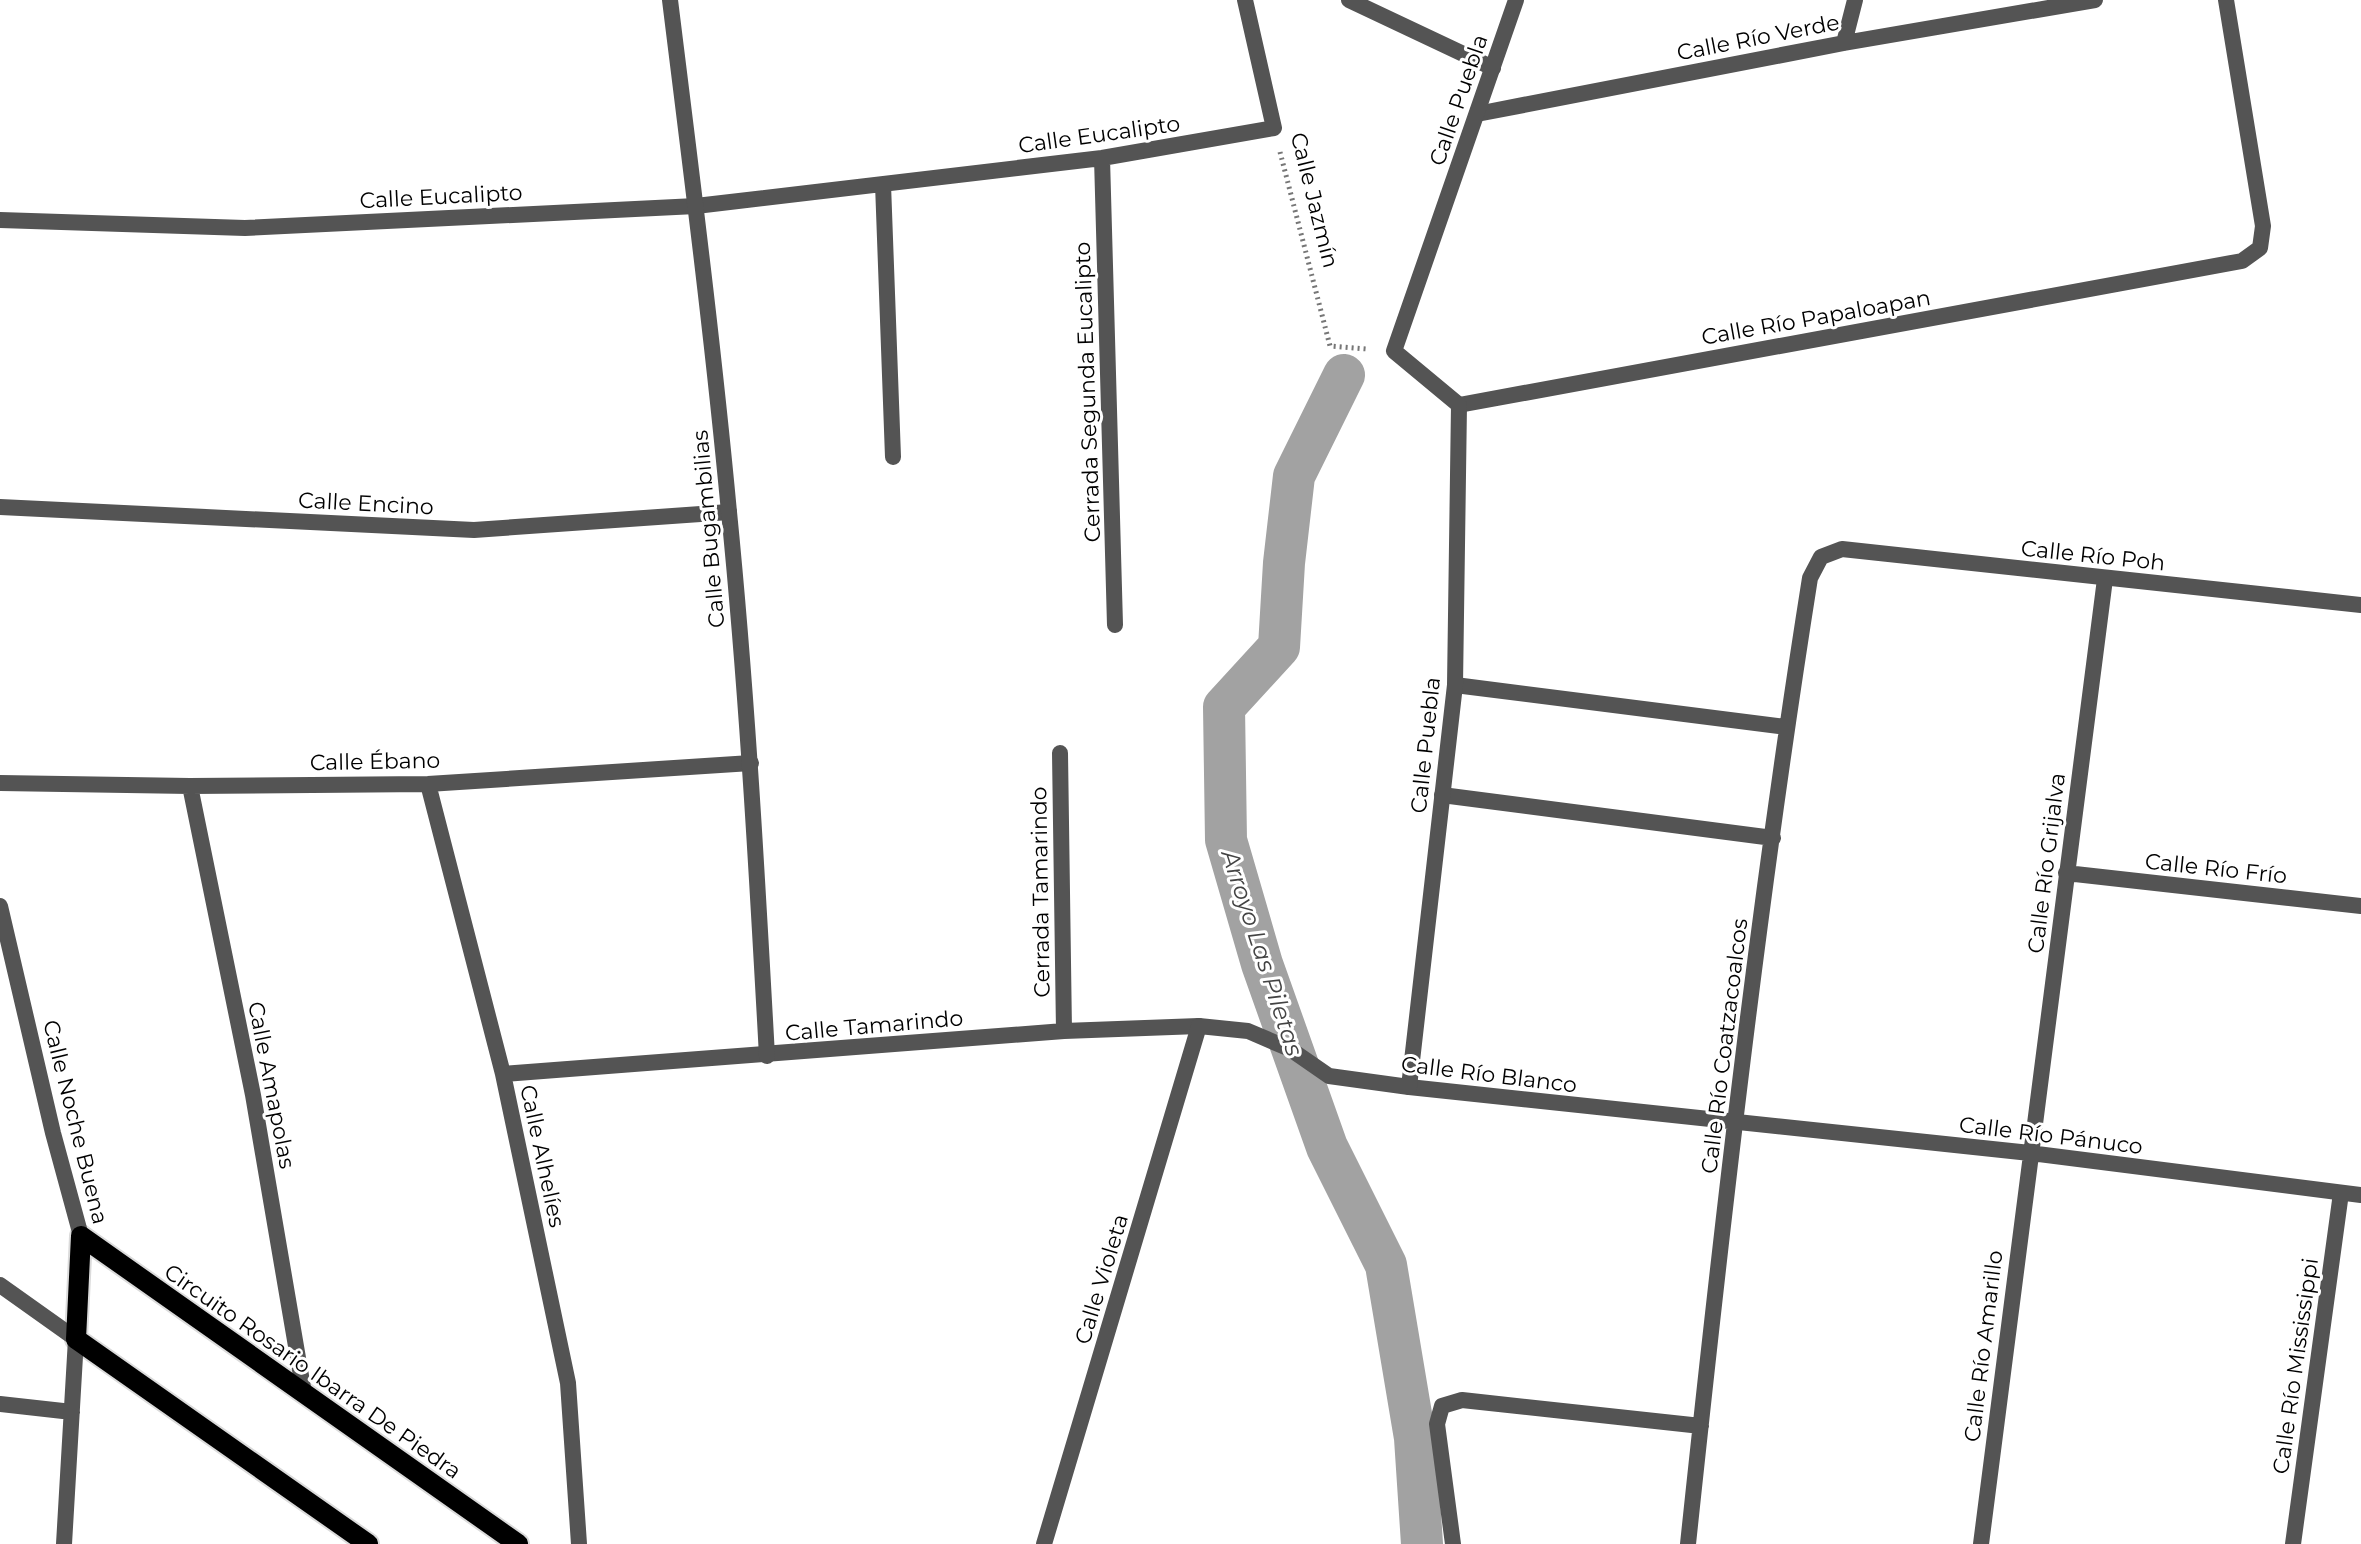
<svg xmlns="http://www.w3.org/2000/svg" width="2361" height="1544" viewBox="0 0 2361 1544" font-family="Montserrat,sans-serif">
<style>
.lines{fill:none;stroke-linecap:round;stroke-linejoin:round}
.canal{stroke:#a2a2a2;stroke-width:42}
.primary-casing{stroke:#dbdbdb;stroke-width:24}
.path{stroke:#767676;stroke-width:5;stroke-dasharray:2 4;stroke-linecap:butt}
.minor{stroke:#545454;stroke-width:16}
.tertiary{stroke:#545454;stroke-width:16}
.primary{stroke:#000;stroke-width:20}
.labels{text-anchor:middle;stroke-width:6;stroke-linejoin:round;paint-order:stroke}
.street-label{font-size:22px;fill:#000;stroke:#fff}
.water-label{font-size:24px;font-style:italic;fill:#434343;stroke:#fff}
</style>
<rect width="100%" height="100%" fill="#fff"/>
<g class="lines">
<path class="canal" d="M 1344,375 L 1294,476 L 1284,563 L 1279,647 L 1224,707 L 1226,840 L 1262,964 L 1327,1147 L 1386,1265 L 1415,1438 L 1422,1544"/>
<defs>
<path id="primary" d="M 81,1236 L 518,1544
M 81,1236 L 76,1339 L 368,1544"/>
</defs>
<use href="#primary" class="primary-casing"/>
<path class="path" d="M 1280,152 L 1330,346 L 1367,349"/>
<path class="minor" d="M 1349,0 L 1493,68
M 1844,43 L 1855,0
M 1477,114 L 1844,43 L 2095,0
M 1102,158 L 1115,625
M 883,184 L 893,457
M 0,220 L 245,228 L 696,206 L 1102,158 L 1274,128 L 1245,0
M 1459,405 L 2242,261 L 2260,248 L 2263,226 L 2226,0
M 0,507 L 474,530 L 729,512
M 1455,685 L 1786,727
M 1060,753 L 1064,1031
M 0,783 L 190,786 L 428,784 L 751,763
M 428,784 L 503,1074 L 568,1383 L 579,1544
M 190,786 L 253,1095 L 304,1393
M 1442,795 L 1773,838
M 2066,873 L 2361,906
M 0,906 L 53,1133 L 81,1236
M 503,1074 L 1064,1031 L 1199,1026
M 1409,1087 L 2030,1153 L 2361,1195
M 0,1285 L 76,1339 L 64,1544
M 0,1404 L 72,1412
M 1453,1544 L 1437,1424 L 1442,1406 L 1462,1400 L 1701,1426
M 1688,1544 C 1722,1222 1759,899 1810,578 L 1821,557 L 1842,549 L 2361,605
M 1981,1544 L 2105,579
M 2293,1544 L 2341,1193"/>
<path class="tertiary" d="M 670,0 C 691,170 713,341 729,512 C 747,693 757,874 767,1056
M 1044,1544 L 1199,1026 L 1248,1031 L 1290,1049 L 1329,1076 L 1409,1087 L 1455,685 L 1459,405 L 1394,351 L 1516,0"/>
<use href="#primary" class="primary"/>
</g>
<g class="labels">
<g class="street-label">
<text transform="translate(1758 37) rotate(-11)" y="8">Calle Río Verde</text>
<text transform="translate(1458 100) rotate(-71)" y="8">Calle Puebla</text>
<text transform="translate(1099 134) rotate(-8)" y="8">Calle Eucalipto</text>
<text transform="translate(441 196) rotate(-3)" y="8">Calle Eucalipto</text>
<text transform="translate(1315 200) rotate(76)" y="8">Calle Jazmín</text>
<text transform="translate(1816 317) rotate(-10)" y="8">Calle Río Papaloapan</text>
<text transform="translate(1087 392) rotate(-92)" y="8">Cerrada Segunda Eucalipto</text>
<text transform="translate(366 503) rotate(3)" y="8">Calle Encino</text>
<text transform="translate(708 529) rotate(-95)" y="8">Calle Bugambilias</text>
<text transform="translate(2093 555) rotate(6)" y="8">Calle Río Poh</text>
<text transform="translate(1425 745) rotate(-84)" y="8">Calle Puebla</text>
<text transform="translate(375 761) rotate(-1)" y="8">Calle Ébano</text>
<text transform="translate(2046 863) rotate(-83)" y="8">Calle Río Grijalva</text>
<text transform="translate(2216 868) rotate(6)" y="8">Calle Río Frío</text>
<text transform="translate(1040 892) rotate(-91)" y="8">Cerrada Tamarindo</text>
<text transform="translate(874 1025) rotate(-5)" y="8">Calle Tamarindo</text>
<text transform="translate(1724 1046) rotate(-83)" y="8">Calle Río Coatzacoalcos</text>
<text transform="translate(1489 1074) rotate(7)" y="8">Calle Río Blanco</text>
<text transform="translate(272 1085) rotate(79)" y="8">Calle Amapolas</text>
<text transform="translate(76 1122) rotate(76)" y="8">Calle Noche Buena</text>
<text transform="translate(2051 1135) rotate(7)" y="8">Calle Río Pánuco</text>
<text transform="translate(543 1156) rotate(78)" y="8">Calle Alhelíes</text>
<text transform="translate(1101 1279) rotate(-73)" y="8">Calle Violeta</text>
<text transform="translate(1983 1346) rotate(-83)" y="8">Calle Río Amarillo</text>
<text transform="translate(2295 1366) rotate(-82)" y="8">Calle Río Mississippi</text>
<text transform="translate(313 1371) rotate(35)" y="8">Circuito Rosario Ibarra De Piedra</text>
</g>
<g class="water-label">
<text transform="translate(1262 953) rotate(72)" y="8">Arroyo Las Piletas</text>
</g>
</g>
</svg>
